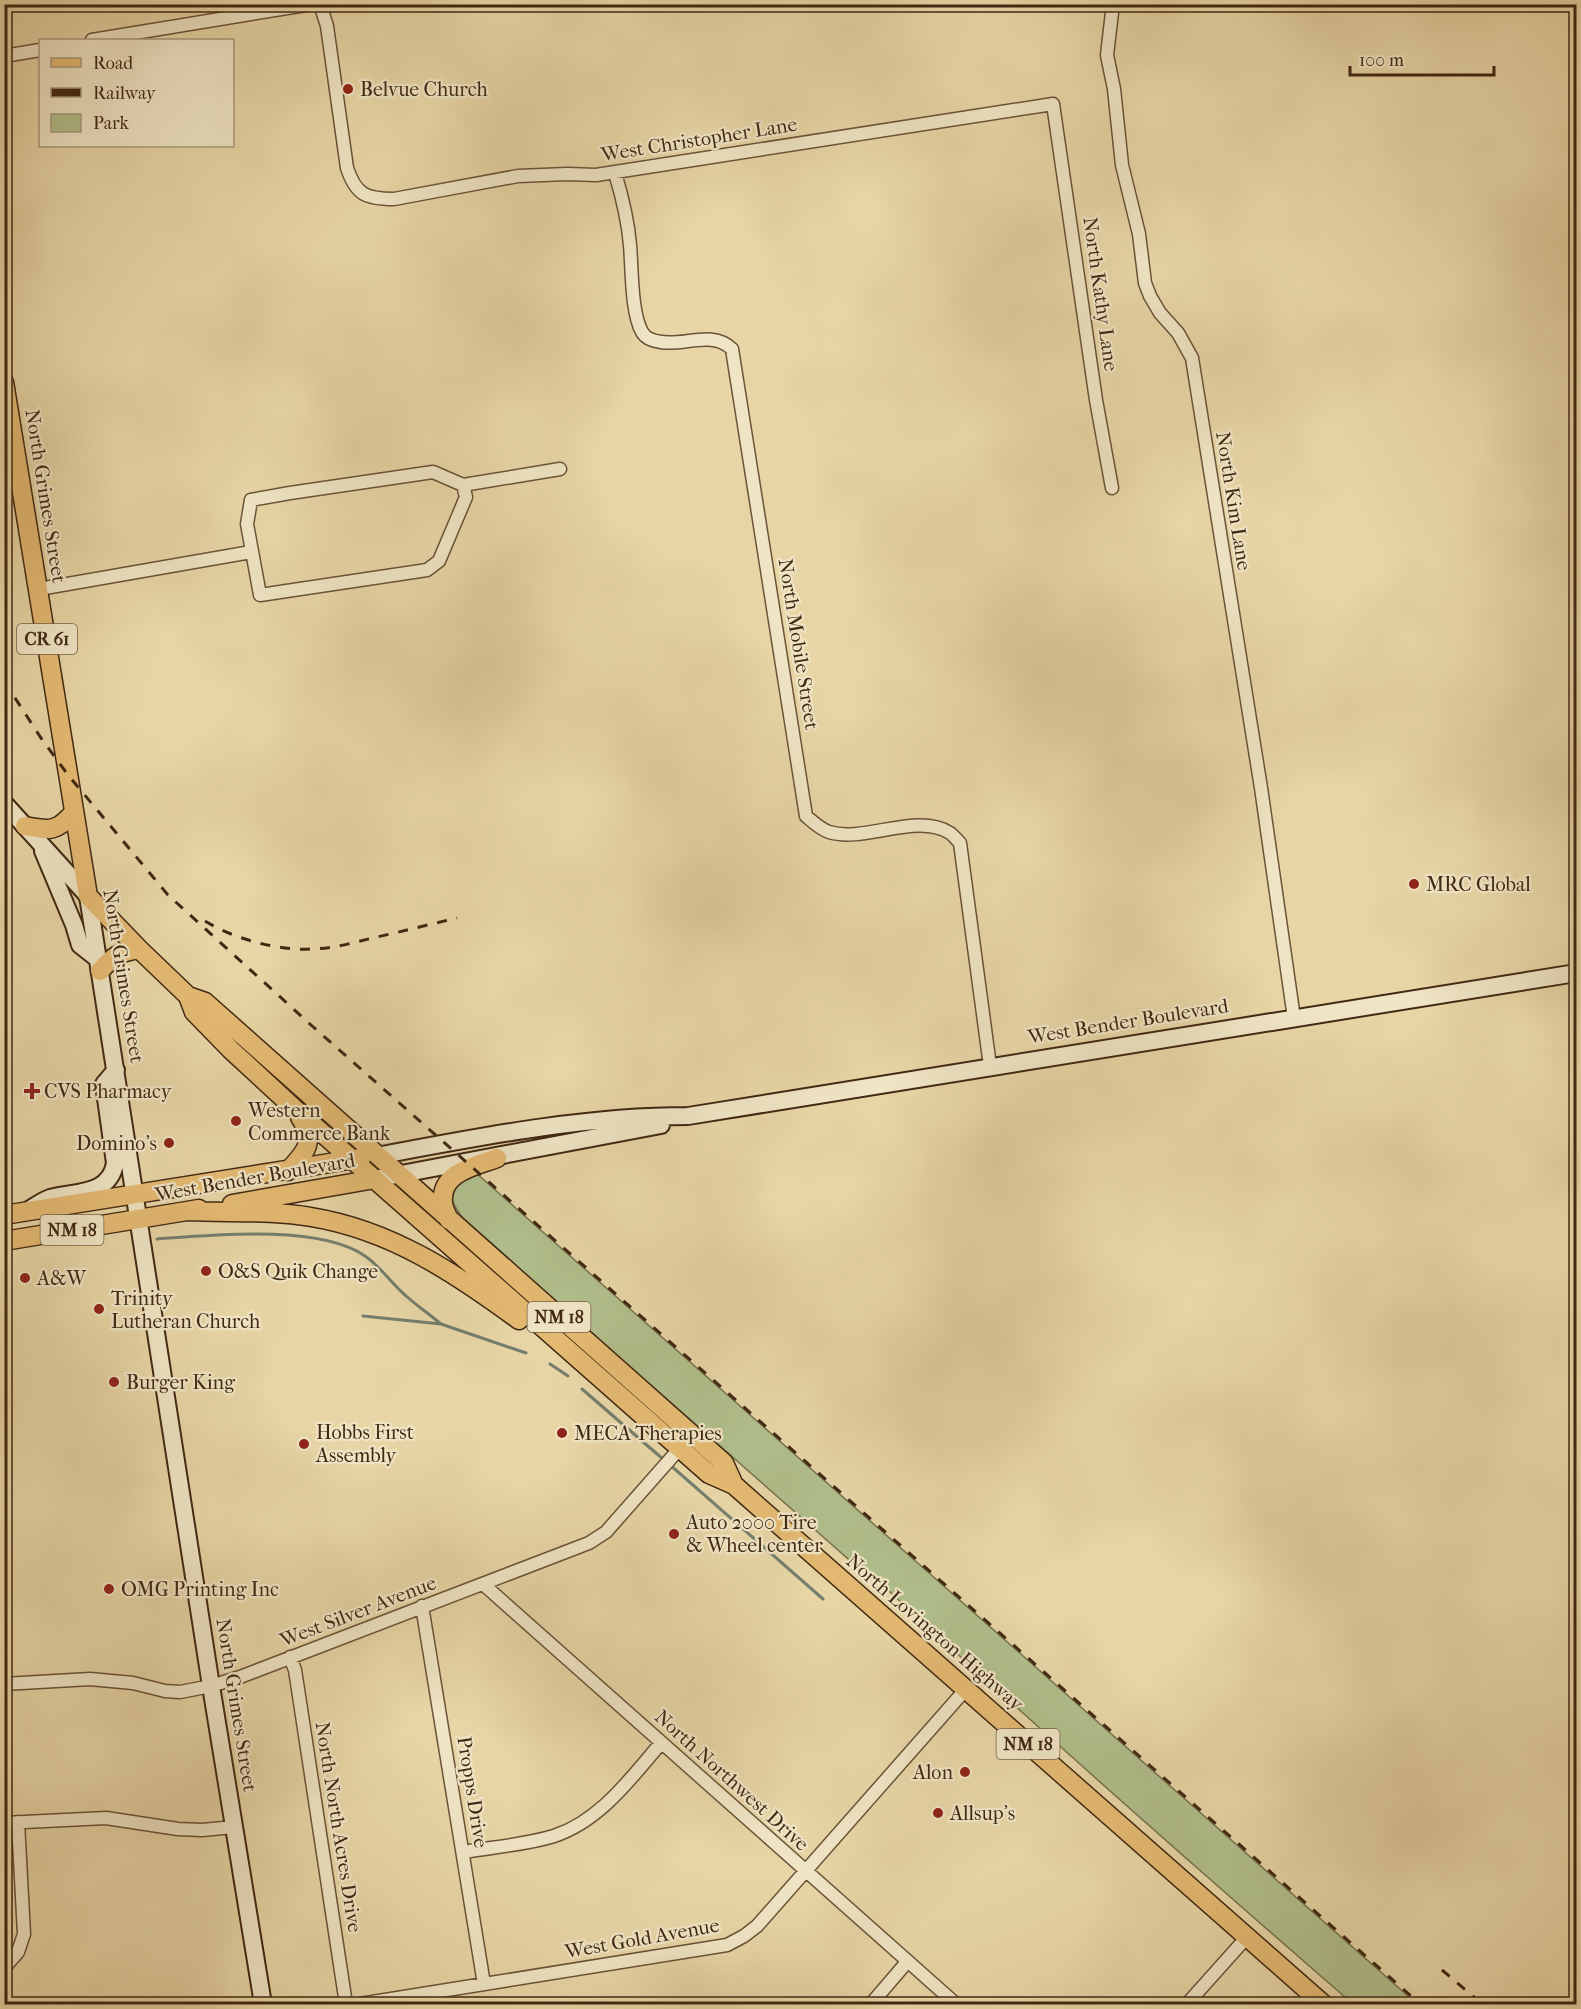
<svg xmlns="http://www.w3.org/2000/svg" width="1581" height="2009" viewBox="0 0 1581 2009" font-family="'IM FELL French Canon',serif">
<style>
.green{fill:#b0be8b;stroke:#78734f;stroke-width:1.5}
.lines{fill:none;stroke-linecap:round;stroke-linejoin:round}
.stream{stroke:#757e6e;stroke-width:3}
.minor-casing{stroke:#6a5338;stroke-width:15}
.secondary-casing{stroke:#412813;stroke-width:20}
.primary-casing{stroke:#412813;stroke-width:21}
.minor{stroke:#efe4c4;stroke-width:12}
.secondary{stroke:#efe4c4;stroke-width:16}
.primary{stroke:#e4ba72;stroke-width:18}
.rail{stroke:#412813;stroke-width:3;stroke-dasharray:10 10;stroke-linecap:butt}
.poi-dot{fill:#8f2418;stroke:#efe4c4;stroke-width:2}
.labels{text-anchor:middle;stroke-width:4.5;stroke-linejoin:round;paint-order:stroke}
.shield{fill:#efe4c4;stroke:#756048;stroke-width:1.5}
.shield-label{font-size:18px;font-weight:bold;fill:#412813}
.poi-label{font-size:20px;fill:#412813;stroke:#efe4c4;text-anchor:start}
.street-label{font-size:20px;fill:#412813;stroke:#efe4c4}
</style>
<rect width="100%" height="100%" fill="#e7d5a5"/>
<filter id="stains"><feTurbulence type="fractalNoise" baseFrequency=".00333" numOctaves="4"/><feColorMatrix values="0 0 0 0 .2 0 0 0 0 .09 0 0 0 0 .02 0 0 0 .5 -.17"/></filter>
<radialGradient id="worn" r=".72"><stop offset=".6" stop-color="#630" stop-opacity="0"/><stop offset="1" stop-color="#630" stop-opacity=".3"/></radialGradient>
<path class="green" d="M 475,1172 L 1417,2004 L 1353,2004 C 1187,1860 1023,1716 862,1566 L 855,1565 L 465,1221 C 455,1208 449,1200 452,1184 Z"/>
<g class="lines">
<path class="stream" d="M 157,1239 C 211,1235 320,1224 365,1256 C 380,1266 391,1283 405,1295 C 416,1305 429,1314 441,1324
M 363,1316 L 441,1324 L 526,1353
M 550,1364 L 568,1376
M 582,1389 L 664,1460
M 669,1464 L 823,1599"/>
<defs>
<path id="minor" d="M 320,4 L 327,26 L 347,168 C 356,195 366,199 394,199 L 518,176 L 567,174 L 596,175 L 1053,104 L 1096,400 L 1112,488
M 1113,4 L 1107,55 L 1114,89 L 1122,165 L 1139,234 L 1145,283 L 1150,296 L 1160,313 L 1178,333 L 1192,358 L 1261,788 L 1294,1018
M 92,40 L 312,4
M 4,56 L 40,50
M 615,173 C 622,196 628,221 630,245 C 632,267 631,313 642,332 C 646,339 653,341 661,342 C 684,346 713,330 732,349 L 806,816 C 813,822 820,829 829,832 C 864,843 917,812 950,833 C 953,835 957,840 960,843 L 990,1066
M 463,485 L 466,497 L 439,561 L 427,570 L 260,595 L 247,524 L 251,500 L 290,493 L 433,472 L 463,485 L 560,469
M 39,589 L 251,552
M 483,1584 L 956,2004
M 422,1606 L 484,1984
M 290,1657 L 295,1670 L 301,1709 L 346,2004
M 4,1684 L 90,1679 L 133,1683 L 165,1691 L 180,1692 L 211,1686 L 240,1677 L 589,1543 L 606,1532 L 680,1448
M 4,1823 L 106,1818 L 178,1829 L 202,1830 L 234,1827
M 463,1852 C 493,1847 525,1845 554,1836 C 600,1821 631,1778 661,1743
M 4,1968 L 18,1952 L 24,1934 L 18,1822
M 360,2004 L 727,1945 L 744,1936 L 757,1926 L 966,1689
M 871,2004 L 907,1962
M 1187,2004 L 1247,1937"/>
<path id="secondary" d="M 4,803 L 88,896 L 211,1686 L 263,2004
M 43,851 L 74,925 L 80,945 L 99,960
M 377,1156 C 479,1137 583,1116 688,1116 L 1576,973
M 375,1179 L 661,1125
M 29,1210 C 35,1206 42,1201 50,1198 C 74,1191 110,1196 115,1163 L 104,1084 L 116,1070"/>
<path id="primary" d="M 4,382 L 88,896 L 139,949 L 188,996 L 205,1002 L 724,1463 L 734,1485
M 25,826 C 50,831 57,832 74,812
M 100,971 C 114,955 118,953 139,949
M 188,996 L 194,1012 L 231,1050 L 296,1110 L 709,1474 L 734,1485 L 1323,2004
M 288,1171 C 306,1152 316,1142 300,1117
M 232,1204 L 375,1179
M 187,1211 C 229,1213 271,1210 311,1217 C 391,1230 455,1273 519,1320
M 4,1215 L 361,1158
M 449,1220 C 447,1214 443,1208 443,1202 C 440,1172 476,1166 497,1158
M 4,1241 L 199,1209"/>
</defs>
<use href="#minor" class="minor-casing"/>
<use href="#secondary" class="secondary-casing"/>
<use href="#primary" class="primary-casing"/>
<use href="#minor" class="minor"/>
<use href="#secondary" class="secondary"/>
<use href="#primary" class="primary"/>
<path class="rail" d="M 4,681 L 41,738 L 68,775 L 168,895 L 311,1025 L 1420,2004
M 205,921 C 232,938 278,951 310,949 C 333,949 355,942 377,937 C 404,931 431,924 457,918
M 1442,1970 L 1482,2004"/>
</g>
<g class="poi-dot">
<circle cx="348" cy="89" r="6"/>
<circle cx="1414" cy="884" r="6"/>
<path d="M29 1082h6v6h6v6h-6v6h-6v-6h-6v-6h6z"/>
<circle cx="236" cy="1121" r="6"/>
<circle cx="169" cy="1143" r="6"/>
<circle cx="206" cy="1271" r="6"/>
<circle cx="25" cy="1278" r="6"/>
<circle cx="99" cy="1309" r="6"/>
<circle cx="114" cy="1382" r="6"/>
<circle cx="562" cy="1433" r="6"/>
<circle cx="304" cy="1444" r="6"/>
<circle cx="674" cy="1534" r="6"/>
<circle cx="109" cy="1589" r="6"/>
<circle cx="965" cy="1772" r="6"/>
<circle cx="938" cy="1813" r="6"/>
</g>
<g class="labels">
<g class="shield">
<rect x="17" y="624" width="60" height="30" rx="4.5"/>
<rect x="40.5" y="1215" width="63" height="30" rx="4.5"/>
<rect x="527.5" y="1302" width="63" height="30" rx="4.5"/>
<rect x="996.5" y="1729" width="63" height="30" rx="4.5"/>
</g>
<g class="shield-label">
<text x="47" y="645">CR 61</text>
<text x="72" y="1236">NM 18</text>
<text x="559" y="1323">NM 18</text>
<text x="1028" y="1750">NM 18</text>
</g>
<g class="poi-label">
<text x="360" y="96">Belvue Church</text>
<text x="1426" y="891">MRC Global</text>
<text x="44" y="1098">CVS Pharmacy</text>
<text x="248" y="1117">Western<tspan x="248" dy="23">Commerce Bank</tspan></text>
<text x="157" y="1150" text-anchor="end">Domino's</text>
<text x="218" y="1278">O&amp;S Quik Change</text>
<text x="37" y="1285">A&amp;W</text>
<text x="111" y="1305">Trinity<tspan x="111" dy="23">Lutheran Church</tspan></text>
<text x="126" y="1389">Burger King</text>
<text x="316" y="1439">Hobbs First<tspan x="316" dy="23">Assembly</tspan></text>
<text x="574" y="1440">MECA Therapies</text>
<text x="686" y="1529">Auto 2000 Tire<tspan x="686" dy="23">&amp; Wheel center</tspan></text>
<text x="121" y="1596">OMG Printing Inc</text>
<text x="953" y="1779" text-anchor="end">Alon</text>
<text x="950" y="1820">Allsup's</text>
</g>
<g class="street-label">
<text transform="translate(699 139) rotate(-9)" y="7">West Christopher Lane</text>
<text transform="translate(1101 294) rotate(82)" y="7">North Kathy Lane</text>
<text transform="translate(46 496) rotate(81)" y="7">North Grimes Street</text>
<text transform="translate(1234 501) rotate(81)" y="7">North Kim Lane</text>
<text transform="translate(799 644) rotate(81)" y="7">North Mobile Street</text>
<text transform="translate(124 976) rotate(81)" y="7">North Grimes Street</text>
<text transform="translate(1128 1021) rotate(-9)" y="7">West Bender Boulevard</text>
<text transform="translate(255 1177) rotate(-10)" y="7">West Bender Boulevard</text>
<text transform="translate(358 1611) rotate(-21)" y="7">West Silver Avenue</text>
<text transform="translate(935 1632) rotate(41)" y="7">North Lovington Highway</text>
<text transform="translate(237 1705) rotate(81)" y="7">North Grimes Street</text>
<text transform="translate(732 1780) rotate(42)" y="7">North Northwest Drive</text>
<text transform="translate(473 1792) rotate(81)" y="7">Propps Drive</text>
<text transform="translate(339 1827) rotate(81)" y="7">North North Acres Drive</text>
<text transform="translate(642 1938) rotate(-10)" y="7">West Gold Avenue</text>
</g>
</g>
<rect width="1581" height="2009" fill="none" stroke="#e7d5a5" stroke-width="24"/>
<rect x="6" y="6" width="1569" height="1997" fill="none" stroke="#412813" stroke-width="3"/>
<rect x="12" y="12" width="1557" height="1985" fill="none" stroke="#412813" stroke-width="1.5"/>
<rect x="39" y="39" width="195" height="108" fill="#efe4c4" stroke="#a9997d" stroke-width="1.5"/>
<rect x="51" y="58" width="30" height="9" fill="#e4ba72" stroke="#a9997d" stroke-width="1.5"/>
<text x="93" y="69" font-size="18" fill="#412813">Road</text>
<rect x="51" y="88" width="30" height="9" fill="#412813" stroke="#a9997d" stroke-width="1.5"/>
<text x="93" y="99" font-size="18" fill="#412813">Railway</text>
<rect x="51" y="114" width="30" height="18" fill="#b0be8b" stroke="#a9997d" stroke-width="1.5"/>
<text x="93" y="129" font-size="18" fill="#412813">Park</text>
<path d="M1350 66v9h144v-9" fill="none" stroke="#412813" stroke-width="3"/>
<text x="1359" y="66" font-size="18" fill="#412813" stroke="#efe4c4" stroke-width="4.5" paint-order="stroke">100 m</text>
<rect width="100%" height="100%" filter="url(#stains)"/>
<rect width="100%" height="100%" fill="url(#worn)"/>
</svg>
